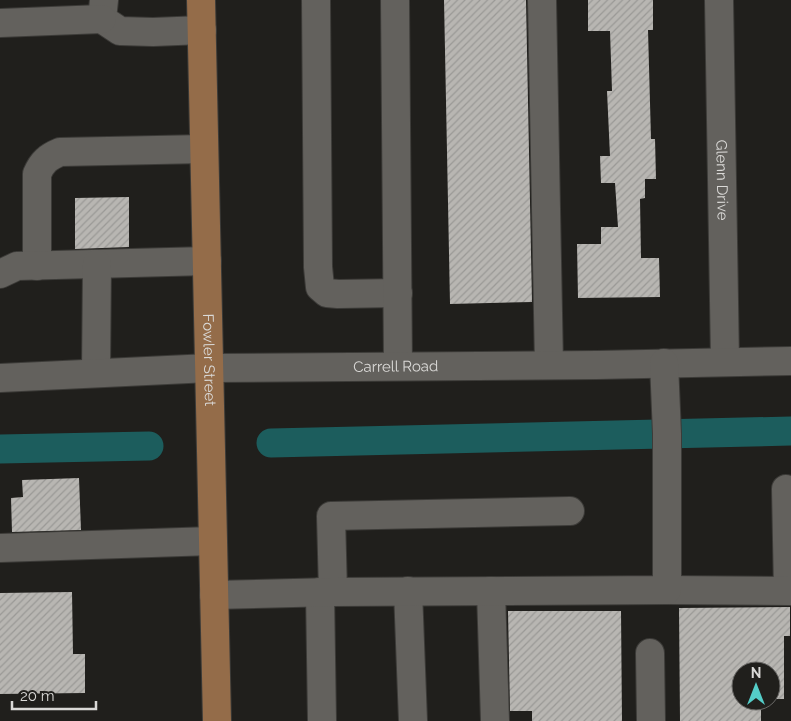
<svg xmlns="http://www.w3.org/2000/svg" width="791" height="721" viewBox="0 0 791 721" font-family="Raleway,sans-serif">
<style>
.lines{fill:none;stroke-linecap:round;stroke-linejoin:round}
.canal{stroke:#1c5d5d;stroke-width:29}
.building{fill:url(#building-hatch)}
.minor-casing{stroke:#3c3b38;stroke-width:30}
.major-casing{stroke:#3c3b38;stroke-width:30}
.minor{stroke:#63615d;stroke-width:28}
.major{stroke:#946c49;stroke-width:28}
.labels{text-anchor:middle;stroke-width:5;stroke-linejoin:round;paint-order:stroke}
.street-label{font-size:15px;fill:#dad9d7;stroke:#201f1c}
</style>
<defs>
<pattern id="building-hatch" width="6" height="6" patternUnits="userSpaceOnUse" patternTransform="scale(1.25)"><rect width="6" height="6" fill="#b8b6b2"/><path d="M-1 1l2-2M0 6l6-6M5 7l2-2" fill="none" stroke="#9a9996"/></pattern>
</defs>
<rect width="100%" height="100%" fill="#201f1c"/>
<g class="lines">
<path class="canal" d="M 271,443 L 791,431
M 0,449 L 149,446"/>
</g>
<path class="building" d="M 444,0 L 526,0 L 532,302 L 450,304 Z
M 588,0 L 653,0 L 653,30 L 648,30 L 651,139 L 655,139 L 656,179 L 645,179 L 645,198 L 640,199 L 641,258 L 659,258 L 660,297 L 578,298 L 577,244 L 601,244 L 601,227 L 618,227 L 615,183 L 601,183 L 600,156 L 610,156 L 607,91 L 612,91 L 610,31 L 588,31 Z
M 129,197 L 129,247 L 75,249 L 75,198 Z
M 79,478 L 81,530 L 12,532 L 11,498 L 23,497 L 22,480 Z
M 72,592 L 73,654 L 85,654 L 85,693 L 0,694 L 0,593 Z
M 790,607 L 790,636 L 784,636 L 784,699 L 771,699 L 771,671 L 741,671 L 741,701 L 761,701 L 761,721 L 680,721 L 679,608 Z
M 508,611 L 621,611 L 622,721 L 532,721 L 532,711 L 510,711 Z"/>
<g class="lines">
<defs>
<g id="minor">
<path d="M 104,0 L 102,19 L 120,31 L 153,32 L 202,30"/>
<path d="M 316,0 L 318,267 L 320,287 L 327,293 L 338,294 L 398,293"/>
<path d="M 395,0 L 398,366"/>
<path d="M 542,0 L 549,365"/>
<path id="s1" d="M 719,0 L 725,361"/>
<path d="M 0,23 L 102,19"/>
<path d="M 37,266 L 37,174 C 42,162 48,157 60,152 L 204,149"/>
<path d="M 0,274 L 17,266 L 207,261"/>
<path d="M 96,373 L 97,264"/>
<path id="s2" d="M 0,378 L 209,368 L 597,365 L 791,361"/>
<path d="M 786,489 L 788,591"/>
<path d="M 0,548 L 212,541"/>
<path d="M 666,590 L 791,591"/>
<path d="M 408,591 L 413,721"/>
<path d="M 491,591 L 495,721"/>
<path d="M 320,592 L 322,721"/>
<path d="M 333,592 L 331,516 L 570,511"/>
<path d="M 214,595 L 333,592 L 667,590 L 667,434 L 664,363"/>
<path d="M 650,653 L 651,721"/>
</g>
<g id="major">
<path id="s3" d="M 201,0 L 217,721"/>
</g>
</defs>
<use href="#minor" class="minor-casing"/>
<use href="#major" class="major-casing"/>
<use href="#minor" class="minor"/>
<use href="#major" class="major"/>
</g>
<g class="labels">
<g class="street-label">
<text dy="5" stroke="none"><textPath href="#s1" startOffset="180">Glenn Drive</textPath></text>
<text dy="5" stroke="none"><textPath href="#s3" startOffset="360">Fowler Street</textPath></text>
<text dy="5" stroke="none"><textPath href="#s2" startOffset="396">Carrell Road</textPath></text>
</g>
</g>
<g transform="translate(756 686)"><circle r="24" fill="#201f1c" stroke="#6a6967"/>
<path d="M0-4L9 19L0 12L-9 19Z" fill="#54cdc8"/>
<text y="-8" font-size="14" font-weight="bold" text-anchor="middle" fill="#dad9d7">N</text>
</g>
<path d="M12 701v8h84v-8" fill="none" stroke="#dad9d7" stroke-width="2.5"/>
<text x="20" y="701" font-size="15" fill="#dad9d7" stroke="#201f1c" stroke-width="4" paint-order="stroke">20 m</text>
</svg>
